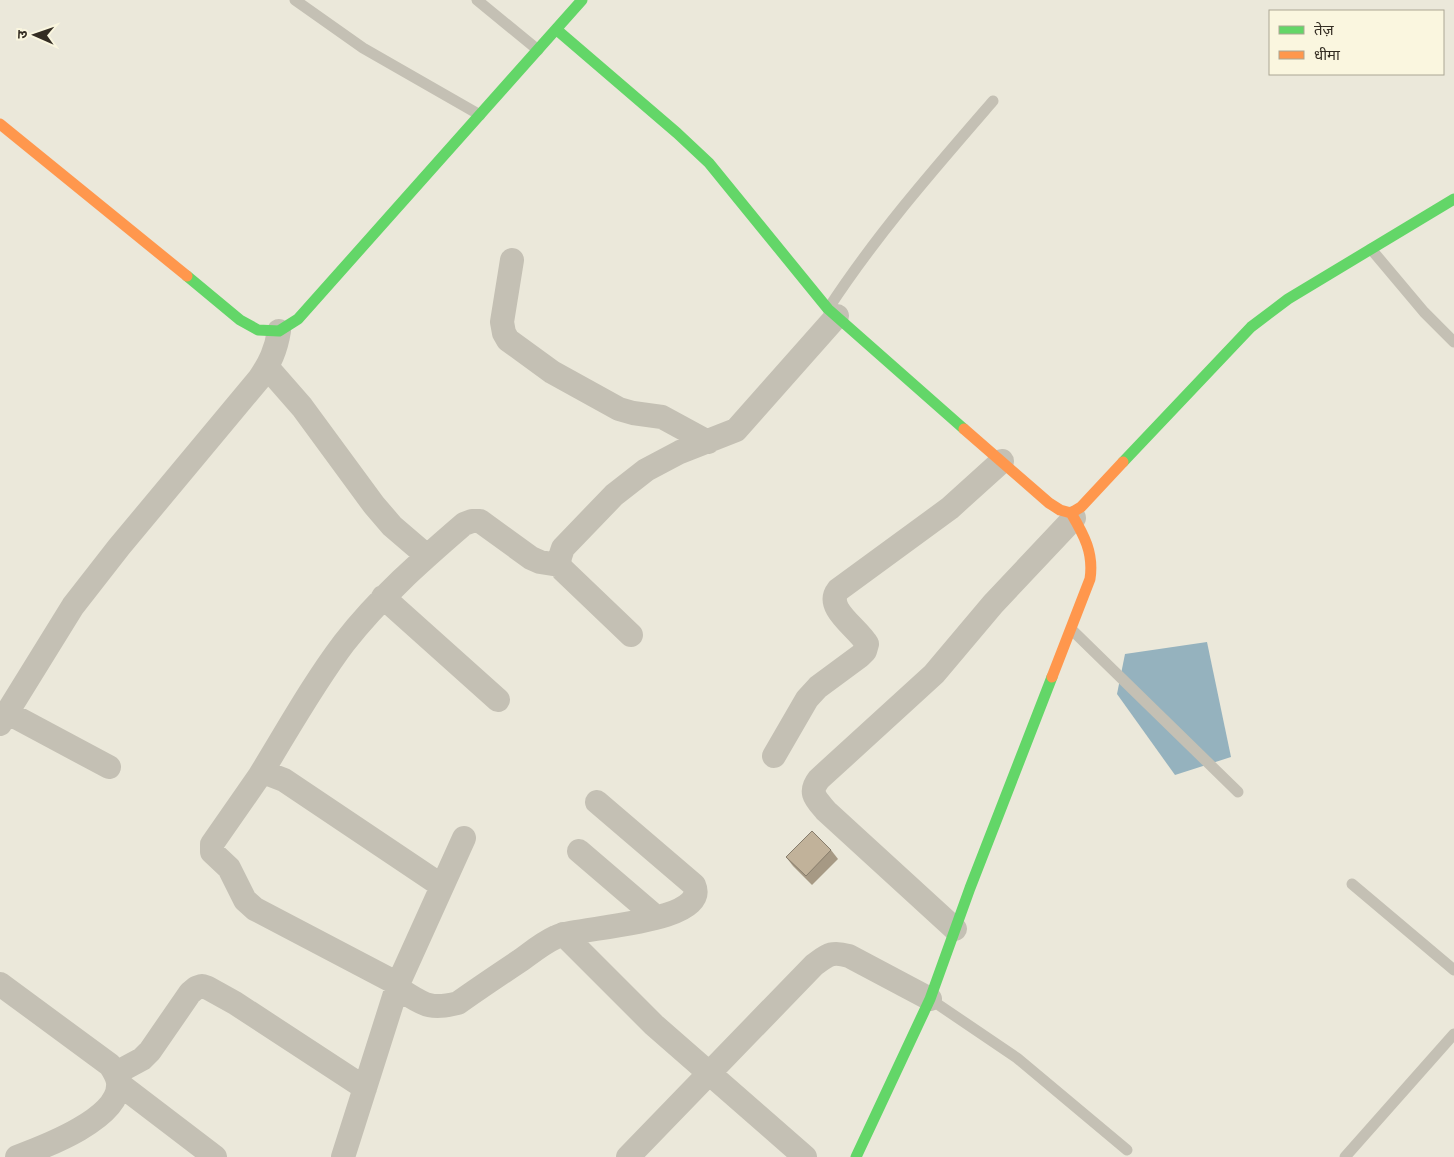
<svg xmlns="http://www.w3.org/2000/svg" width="1454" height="1157" viewBox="0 0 1454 1157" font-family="'Golos Text','Noto Sans Devanagari',sans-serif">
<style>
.water{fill:#95b2be}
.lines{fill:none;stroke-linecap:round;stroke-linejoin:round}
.lane{stroke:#c4c0b4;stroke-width:11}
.street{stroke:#c4c0b4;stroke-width:24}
.fast{stroke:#63d668;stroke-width:11}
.slow{stroke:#ff974d;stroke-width:11}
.wall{fill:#a69984}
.building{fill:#c1b29a;stroke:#877d6c}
</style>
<rect width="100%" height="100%" fill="#ebe8da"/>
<path class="water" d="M 1207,642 L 1231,757 L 1175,775 L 1117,694 L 1125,654 Z"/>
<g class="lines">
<path class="lane" d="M 295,0 L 363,48 L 480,115
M 477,0 L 538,50
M 1371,249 L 1424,312 L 1454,342
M 828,309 C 877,234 935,168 993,101
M 1072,630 L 1238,792
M 1352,884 L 1454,970
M 930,999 L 1017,1058 L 1127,1150
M 1345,1157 L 1454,1034"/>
<path class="street" d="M 512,260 L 502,322 L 504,333 L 508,340 L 552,372 L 619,409 L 633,413 L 662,417 L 708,442
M 267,367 L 302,407 L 374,505 L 392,526 L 427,556
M 383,597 L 498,700
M 631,635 L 563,570 C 557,562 560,557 563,548 L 614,495 L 646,470 L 680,452 L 736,430 L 837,316
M 8,713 L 109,767
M 0,724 L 73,606 L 119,547 L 259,379 C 270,363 276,350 279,331
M 774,756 L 807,699 L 818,687 L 860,656 L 865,651 L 867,644 C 858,628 824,608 838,590 L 950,508 L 1002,461
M 260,775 C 287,731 313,684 344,643 C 379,598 421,561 464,524 L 472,521 L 480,521 L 531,558 L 540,562 L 559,565
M 579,851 L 656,917
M 955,929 L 826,811 C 816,799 808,793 819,779 L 934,674 L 993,604 L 1074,518
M 563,934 L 654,1025 L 805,1157
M 0,984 L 110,1065 C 114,1071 117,1076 118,1082 C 122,1118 44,1147 17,1157
M 398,984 L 255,909 L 245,900 L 229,868 L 212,852 L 212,844 L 260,775 L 266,773 L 284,780 L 442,886
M 397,988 C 423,1003 427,1011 458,1003 C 479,988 500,974 521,960 C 532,952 543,943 556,937 C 575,927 711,924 694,885 L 597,802
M 116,1073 L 142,1059 L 150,1051 L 190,993 L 196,988 L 202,986 L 208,988 L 235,1003 L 365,1088
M 118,1083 L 215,1157
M 343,1157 L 398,984 L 464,838
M 628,1157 L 814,965 C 828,955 831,951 849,956 L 930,999"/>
<path class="fast" d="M 557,30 L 677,133 L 709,163 L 828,309 L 964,429
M 187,276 L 240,320 L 258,330 L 279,331 L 298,319 L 582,0
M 1123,462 L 1251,327 L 1288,299 L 1454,199
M 856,1157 L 930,999 L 970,888 L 1052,677"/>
<path class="slow" d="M 0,124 L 187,276
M 964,429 L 1049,503 L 1060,510 L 1071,513 L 1081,507 L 1123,462
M 1052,677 L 1090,579 C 1094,553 1084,535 1071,513"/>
</g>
<path class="wall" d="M 831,850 L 838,859 L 812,885 L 793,866 L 786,857 Z"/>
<path class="building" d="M 812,831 L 831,850 L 806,876 L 786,857 Z"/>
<rect x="1269" y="10" width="175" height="65" fill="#faf6df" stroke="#aba694"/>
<rect x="1279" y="26" width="25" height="8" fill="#63d668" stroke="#aba694"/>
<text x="1314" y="35" font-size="15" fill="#342d23">तेज़</text>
<rect x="1279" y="51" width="25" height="8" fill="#ff974d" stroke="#aba694"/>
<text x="1314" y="60" font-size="15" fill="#342d23">धीमा</text>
<g transform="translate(35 35) rotate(272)" stroke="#faf6df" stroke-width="4" paint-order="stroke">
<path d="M0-4L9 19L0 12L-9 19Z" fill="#342d23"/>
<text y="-8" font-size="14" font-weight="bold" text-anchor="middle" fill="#342d23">उ</text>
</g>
</svg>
